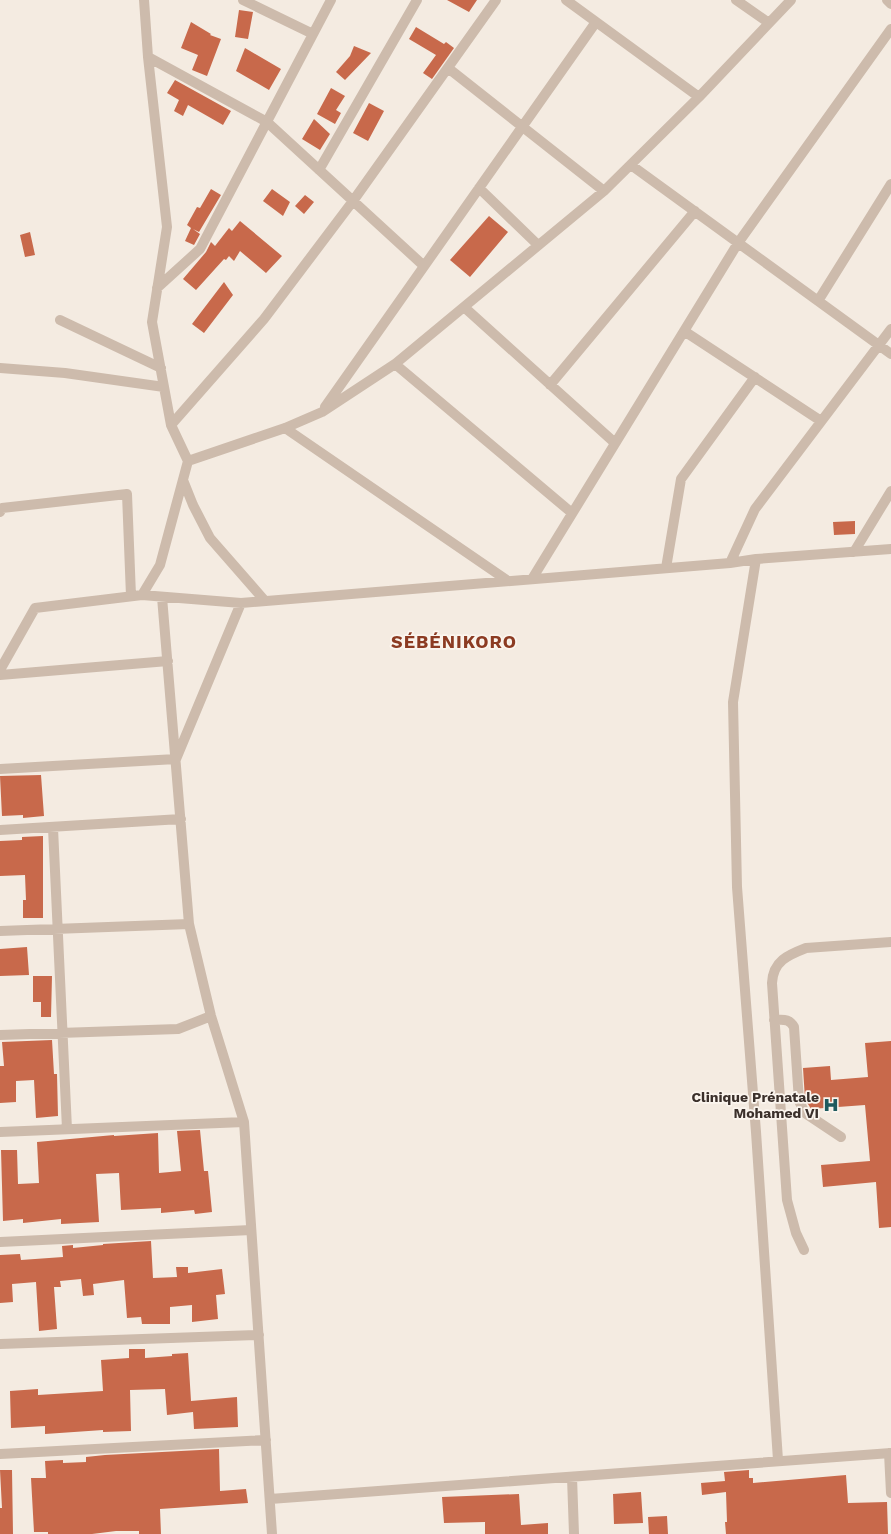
<svg xmlns="http://www.w3.org/2000/svg" width="891" height="1534" viewBox="0 0 891 1534" font-family="'Work Sans',sans-serif">
<style>
.building{fill:#c8694b}
.lines{fill:none;stroke-linecap:round;stroke-linejoin:round}
.minor{stroke:#cdbbac;stroke-width:10}
.labels{text-anchor:middle;stroke-width:3.5;stroke-linejoin:round;paint-order:stroke}
.poi-label{font-size:14px;font-weight:bold;fill:#3b302b;stroke:#fbf5ee;text-anchor:end}
.district-label{font-size:18px;font-weight:bold;letter-spacing:1px;fill:#8c3b22;stroke:#fbf5ee}
</style>
<rect width="100%" height="100%" fill="#f4ebe1"/>
<path class="building" d="M 447,0 L 477,0 L 469,12 Z
M 239,10 L 253,12 L 248,39 L 235,37 Z
M 191,22 L 211,34 L 210,35 L 221,39 L 207,76 L 192,70 L 198,55 L 181,48 Z
M 416,27 L 444,44 L 446,42 L 454,48 L 432,79 L 423,73 L 436,55 L 409,39 Z
M 354,46 L 371,53 L 345,80 L 336,72 L 350,56 Z
M 245,48 L 281,69 L 269,90 L 236,71 Z
M 175,80 L 231,111 L 223,125 L 188,105 L 183,116 L 174,111 L 179,100 L 167,93 Z
M 331,88 L 345,96 L 336,110 L 341,113 L 335,124 L 317,114 Z
M 369,103 L 384,111 L 368,141 L 353,133 Z
M 314,119 L 330,134 L 320,150 L 302,139 Z
M 211,189 L 221,195 L 199,232 L 193,229 L 200,234 L 194,245 L 185,241 L 191,228 L 187,225 L 197,207 L 200,208 Z
M 272,189 L 290,202 L 283,216 L 263,201 Z
M 305,195 L 314,202 L 304,214 L 295,206 Z
M 489,216 L 508,232 L 470,277 L 450,260 Z
M 240,221 L 282,256 L 266,273 L 240,251 L 234,261 L 228,255 L 229,256 L 226,260 L 224,259 L 196,290 L 183,279 L 206,252 L 211,242 L 215,246 L 229,228 L 232,231 Z
M 30,232 L 35,255 L 25,257 L 20,235 Z
M 224,282 L 233,295 L 204,333 L 192,324 Z
M 855,521 L 855,534 L 834,535 L 833,522 Z
M 41,775 L 44,816 L 23,818 L 23,815 L 2,816 L 0,776 Z
M 43,836 L 43,918 L 23,918 L 23,900 L 26,900 L 25,875 L 0,876 L 0,841 L 22,840 L 22,837 Z
M 27,947 L 29,975 L 0,976 L 0,949 Z
M 33,976 L 52,976 L 51,1017 L 41,1017 L 41,1002 L 33,1002 Z
M 52,1040 L 54,1074 L 57,1074 L 58,1116 L 36,1118 L 34,1080 L 16,1081 L 16,1102 L 0,1103 L 0,1066 L 4,1066 L 2,1042 Z
M 891,1041 L 891,1227 L 879,1228 L 876,1182 L 823,1187 L 821,1165 L 870,1161 L 865,1105 L 811,1109 L 805,1099 L 803,1068 L 830,1066 L 831,1080 L 868,1077 L 865,1043 Z
M 200,1130 L 204,1171 L 208,1171 L 212,1212 L 195,1214 L 194,1210 L 161,1213 L 161,1208 L 121,1210 L 119,1173 L 96,1174 L 99,1222 L 61,1224 L 61,1219 L 23,1223 L 23,1219 L 3,1221 L 1,1150 L 17,1150 L 18,1184 L 39,1183 L 37,1142 L 114,1135 L 114,1136 L 158,1133 L 159,1173 L 181,1171 L 177,1131 Z
M 151,1241 L 153,1278 L 177,1277 L 176,1267 L 188,1267 L 188,1273 L 222,1269 L 225,1294 L 216,1295 L 218,1319 L 192,1322 L 192,1305 L 170,1307 L 170,1324 L 142,1324 L 141,1317 L 127,1318 L 124,1280 L 93,1284 L 94,1295 L 83,1296 L 81,1279 L 60,1281 L 61,1287 L 54,1287 L 57,1329 L 39,1331 L 36,1282 L 12,1284 L 13,1302 L 0,1303 L 0,1255 L 20,1254 L 21,1260 L 63,1257 L 62,1246 L 73,1245 L 73,1248 L 103,1245 L 103,1244 Z
M 129,1349 L 145,1349 L 145,1358 L 172,1356 L 172,1354 L 188,1353 L 191,1401 L 237,1397 L 238,1427 L 194,1429 L 193,1412 L 167,1415 L 165,1389 L 130,1390 L 131,1431 L 103,1432 L 103,1430 L 45,1434 L 45,1426 L 11,1428 L 10,1391 L 38,1389 L 38,1395 L 103,1391 L 101,1360 L 129,1358 Z
M 219,1449 L 220,1491 L 246,1489 L 248,1503 L 160,1509 L 161,1534 L 139,1534 L 139,1531 L 116,1531 L 92,1534 L 48,1534 L 48,1532 L 34,1532 L 31,1478 L 46,1478 L 45,1461 L 63,1460 L 63,1463 L 86,1462 L 86,1457 L 105,1455 Z
M 0,1470 L 12,1470 L 13,1534 L 0,1534 L 0,1508 L 2,1508 Z
M 749,1470 L 749,1478 L 753,1478 L 753,1483 L 846,1475 L 848,1503 L 887,1502 L 888,1534 L 726,1534 L 725,1522 L 727,1522 L 726,1492 L 702,1495 L 701,1483 L 725,1481 L 724,1472 Z
M 641,1492 L 643,1523 L 614,1524 L 613,1494 Z
M 519,1494 L 521,1525 L 548,1523 L 548,1534 L 485,1534 L 485,1522 L 444,1523 L 442,1497 Z
M 667,1516 L 668,1534 L 649,1534 L 648,1517 Z"/>
<g class="lines">
<path class="minor" d="M 144,0 L 148,57 L 167,227 L 152,322 L 171,425 L 188,461
M 243,0 L 313,34
M 566,0 L 699,97
M 736,0 L 769,23
M 887,0 L 891,4
M 148,57 L 267,122 L 424,266
M 448,68 L 604,191
M 631,165 L 891,354
M 319,170 L 417,0
M 479,188 L 538,245
M 157,288 L 200,249 L 331,0
M 818,301 L 891,184
M 464,307 L 615,443
M 60,320 L 161,368
M 684,331 L 821,421
M 395,364 L 572,513
M 0,368 L 65,373 L 164,387
M 550,385 L 695,211
M 325,407 L 596,22
M 171,425 L 264,319 L 353,201 L 496,0
M 285,428 L 508,581
M 183,480 L 193,505 L 210,538 L 265,601
M 0,512 L 2,508 L 127,494 L 131,596
M 854,552 L 891,491
M 756,559 L 733,702 L 737,887 L 756,1132 L 778,1460
M 730,563 L 755,509 L 891,329
M 666,568 L 681,479 L 755,377
M 532,579 L 738,243 L 891,29
M 142,595 L 160,565 L 188,461 L 285,428 L 322,412 L 395,364 L 604,191 L 699,97 L 791,0
M 162,597 L 189,924 L 211,1016 L 244,1122 L 272,1534
M 0,670 L 35,608 L 142,595 L 241,603 L 730,563 L 756,559 L 891,549
M 0,675 L 168,661
M 0,769 L 176,759 L 241,603
M 53,828 L 67,1129
M 0,830 L 181,819
M 0,931 L 189,924
M 774,1020 C 783,1020 789,1018 794,1027 L 799,1101 L 805,1113 L 841,1137
M 0,1035 L 178,1029 L 211,1016
M 0,1132 L 244,1122
M 0,1242 L 251,1230
M 804,1250 L 796,1233 L 787,1200 L 772,983 C 773,961 788,955 806,948 L 891,942
M 0,1344 L 259,1335
M 889,1453 L 891,1493
M 0,1454 L 266,1440
M 572,1477 L 574,1534
M 270,1499 L 891,1453"/>
</g>
<defs>
<symbol id="hospital-bare" viewBox="-9 -9 18 18"><path d="M-5-5h3v3.5h4V-5h3V5h-3V1.5h-4V5h-3Z" fill="#1f5a5e" stroke="#fbf5ee" stroke-width="2.5" paint-order="stroke"/></symbol>
</defs>
<g fill-rule="evenodd">
<use href="#hospital-bare" x="820" y="1094" width="22" height="22"/>
</g>
<g class="labels">
<g class="poi-label">
<text x="819" y="1102">Clinique Prénatale<tspan x="819" dy="16">Mohamed VI</tspan></text>
</g>
<g class="district-label">
<text x="454" y="648">SÉBÉNIKORO</text>
</g>
</g>
</svg>
